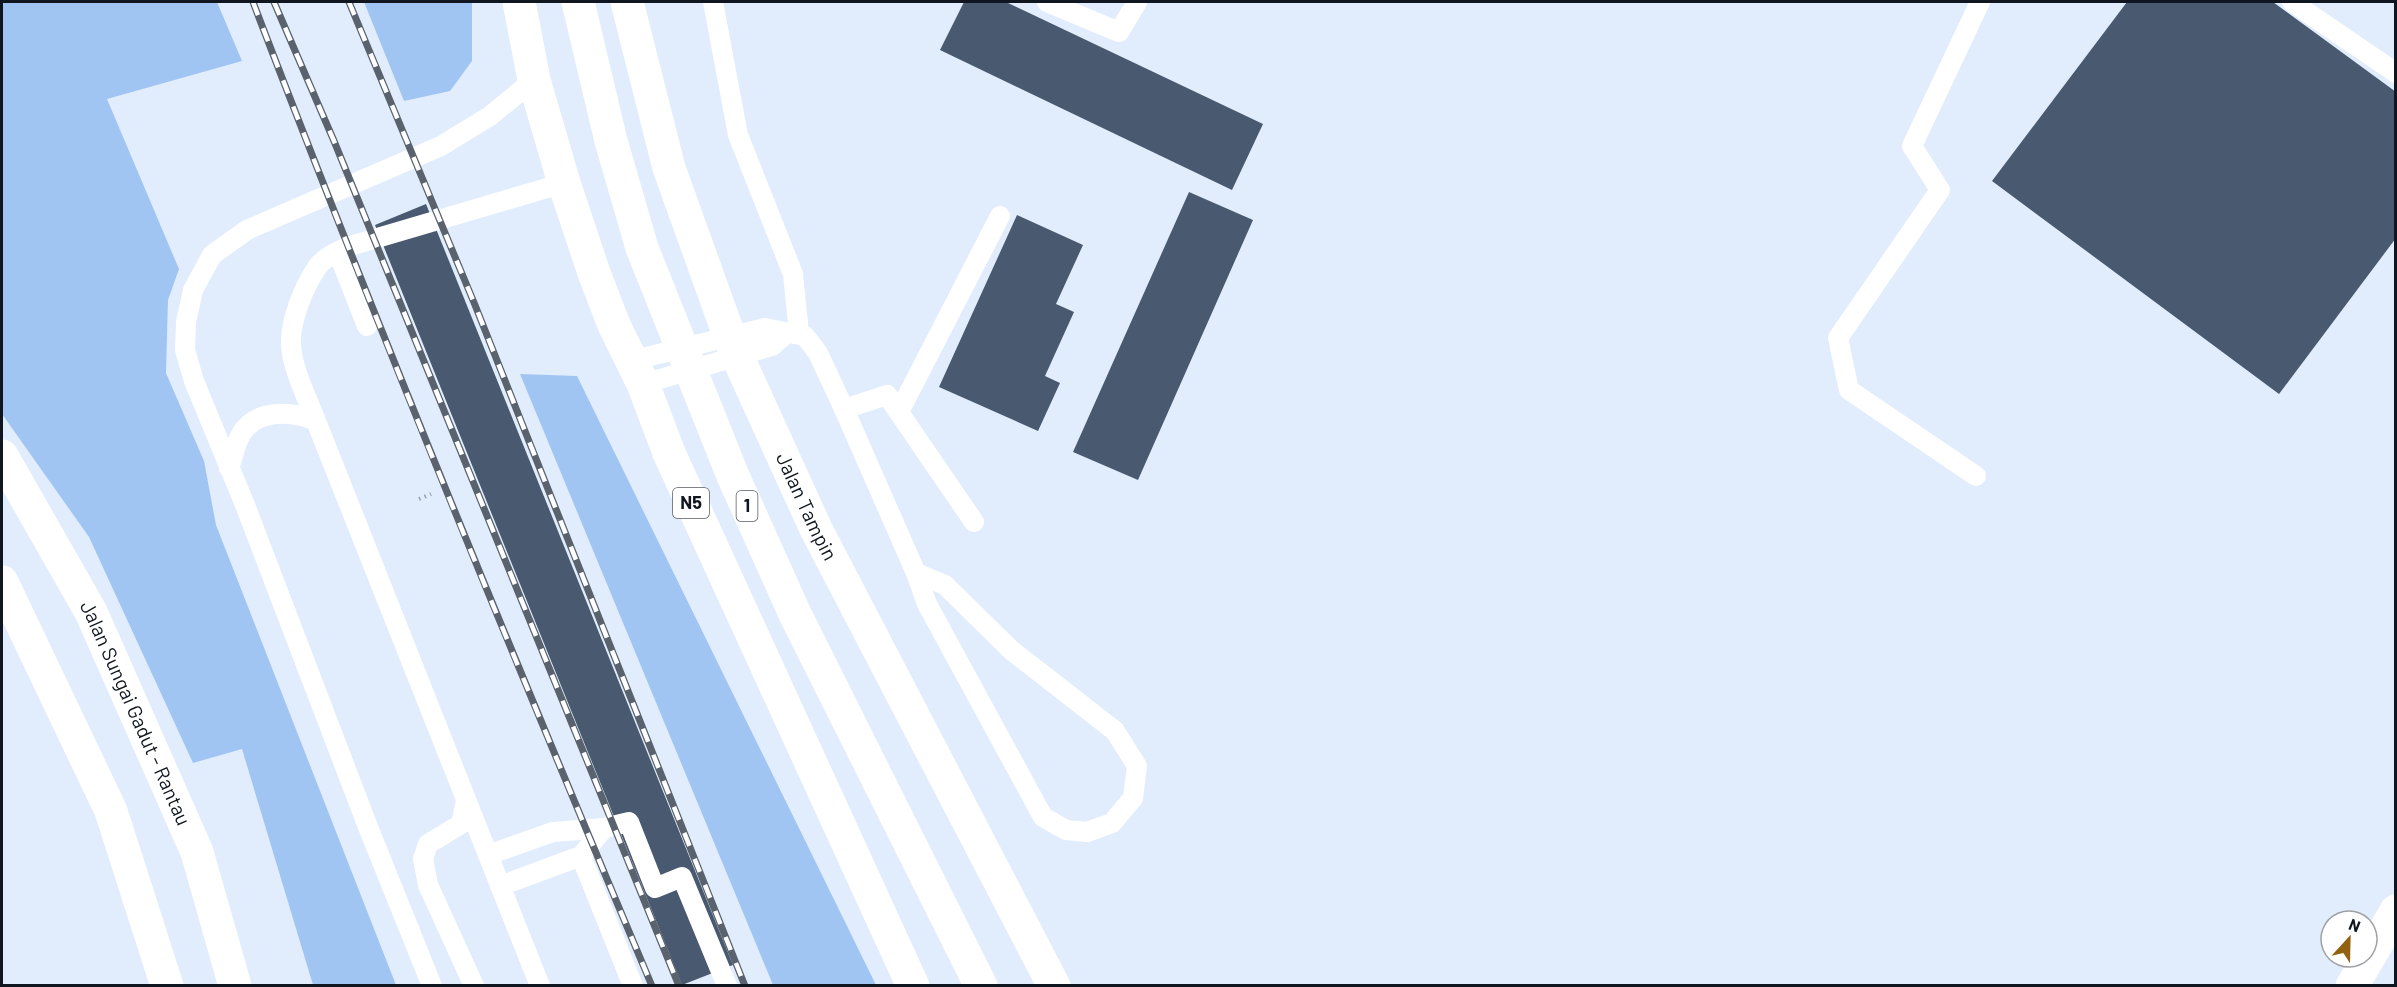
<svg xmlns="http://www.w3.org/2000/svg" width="2397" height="987" viewBox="0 0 2397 987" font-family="Barlow,sans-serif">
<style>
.green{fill:#a1c5f2}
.building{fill:#49596f}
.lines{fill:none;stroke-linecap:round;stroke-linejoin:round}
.path{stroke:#95a0ac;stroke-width:4;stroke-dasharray:1.5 4.5;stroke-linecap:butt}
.service{stroke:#fff;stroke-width:20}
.minor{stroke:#fff;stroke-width:33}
.tertiary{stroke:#fff;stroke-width:33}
.primary{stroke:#fff;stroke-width:33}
.trunk{stroke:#fff;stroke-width:33}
.rail-casing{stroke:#59626d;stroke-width:7}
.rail{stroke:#fff;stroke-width:4.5;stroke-dasharray:14;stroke-linecap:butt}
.labels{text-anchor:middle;stroke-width:6;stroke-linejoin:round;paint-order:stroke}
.shield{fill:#fff;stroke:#575c62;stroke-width:1.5}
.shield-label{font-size:18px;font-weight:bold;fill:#0f161f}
.street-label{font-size:20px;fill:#0f161f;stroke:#fff}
</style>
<rect width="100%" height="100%" fill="#e1edfc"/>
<path class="green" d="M 2,2 L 217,2 L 242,61 L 107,99 L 179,269 L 168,300 L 166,373 L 204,461 L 216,525 L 396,985 L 313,985 L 242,749 L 193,763 L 89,537 L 2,414 Z
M 364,2 L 472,2 L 472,61 L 450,91 L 404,101 Z
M 520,374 L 577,376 L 876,985 L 773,985 Z"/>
<path class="building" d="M 964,2 L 1006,2 L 1263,124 L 1232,190 L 940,50 Z
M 2127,2 L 2273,2 L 2396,92 L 2396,238 L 2279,394 L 1992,181 Z
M 1189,192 L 1253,220 L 1138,480 L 1073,452 Z
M 426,204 L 733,965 L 682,985 L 375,225 Z
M 1017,215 L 1083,245 L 1056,304 L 1074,312 L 1045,376 L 1060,383 L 1038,431 L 939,387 Z"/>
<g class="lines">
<path class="path" d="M 419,499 L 431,494"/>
<path class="service" d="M 713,2 L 738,135 L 793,274 L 799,333
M 1047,2 L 1119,32 L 1137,2
M 2292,2 L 2396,73
M 338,252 L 367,326
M 630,361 L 765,328 L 805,336 L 818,353 L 844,409 L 916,573 L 927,604 L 1043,817 L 1066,830 L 1087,832 L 1112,823 L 1133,798 L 1137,766 L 1115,731 L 1011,650 L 945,585 L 916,573
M 643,384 L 772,346 L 787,333
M 844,409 L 887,395 L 974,522
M 899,412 L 1000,216
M 229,468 C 233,458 235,445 240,436 C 255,408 292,411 316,421
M 1976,476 L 1849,390 L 1838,338 L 1940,190 L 1912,146 L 1980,2
M 466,801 L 461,824 L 428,844 L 423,859 L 428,885 L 474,986
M 488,855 L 553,832 L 604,828 L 629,822 L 655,888 L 682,877 L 727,986
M 581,856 L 633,986
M 500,886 L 581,856 L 604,828
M 432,986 L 368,827 L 245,505 L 194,381 L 185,350 L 186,322 L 193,290 L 212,255 L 247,230 L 441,146 L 490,116 L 534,80
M 540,986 L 316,421 C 308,400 292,368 291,345 C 290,320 304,286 318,266 C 326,256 339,251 350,246 L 564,183"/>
<path class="minor" d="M 2352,986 L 2396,911"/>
<g class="tertiary">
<path id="s1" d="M 2,456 L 91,612 L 197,852 L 235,986"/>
<path d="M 2,582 L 111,811 L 167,986"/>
</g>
<path class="primary" d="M 519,2 L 534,80 L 564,183 L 594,273 L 614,325 L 643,384 L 669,453 L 913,986"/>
<g class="trunk">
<path d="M 578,2 L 611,141 L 642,248 L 733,476 L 795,614 L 981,986"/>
<path id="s2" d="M 627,2 L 669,168 L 734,349 L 816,529 L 1054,986"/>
</g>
<defs>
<path id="rail" d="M 253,2 C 379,332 514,659 652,986
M 274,2 L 334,141 L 679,986
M 349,2 L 475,305 L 745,986"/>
</defs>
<use href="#rail" class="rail-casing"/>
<use href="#rail" class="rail"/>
</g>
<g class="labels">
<g class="shield">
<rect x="673" y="488" width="36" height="30" rx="4.5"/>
<rect x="736.5" y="491" width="21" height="30" rx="4.5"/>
</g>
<g class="shield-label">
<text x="691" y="509">N5</text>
<text x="747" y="512">1</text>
</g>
<g class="street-label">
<text dy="7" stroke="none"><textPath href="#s2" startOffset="537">Jalan Tampin</textPath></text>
<text dy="7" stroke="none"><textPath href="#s1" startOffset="290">Jalan Sungai Gadut - Rantau</textPath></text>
</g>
</g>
<rect width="2397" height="987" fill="none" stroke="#0f161f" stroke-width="6"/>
<g transform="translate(2349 939) rotate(22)"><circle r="28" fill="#ffffff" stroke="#9fa2a5" stroke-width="1.5"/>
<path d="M0-4.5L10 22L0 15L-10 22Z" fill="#936211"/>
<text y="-9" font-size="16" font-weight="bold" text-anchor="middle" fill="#0f161f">N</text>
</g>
</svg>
